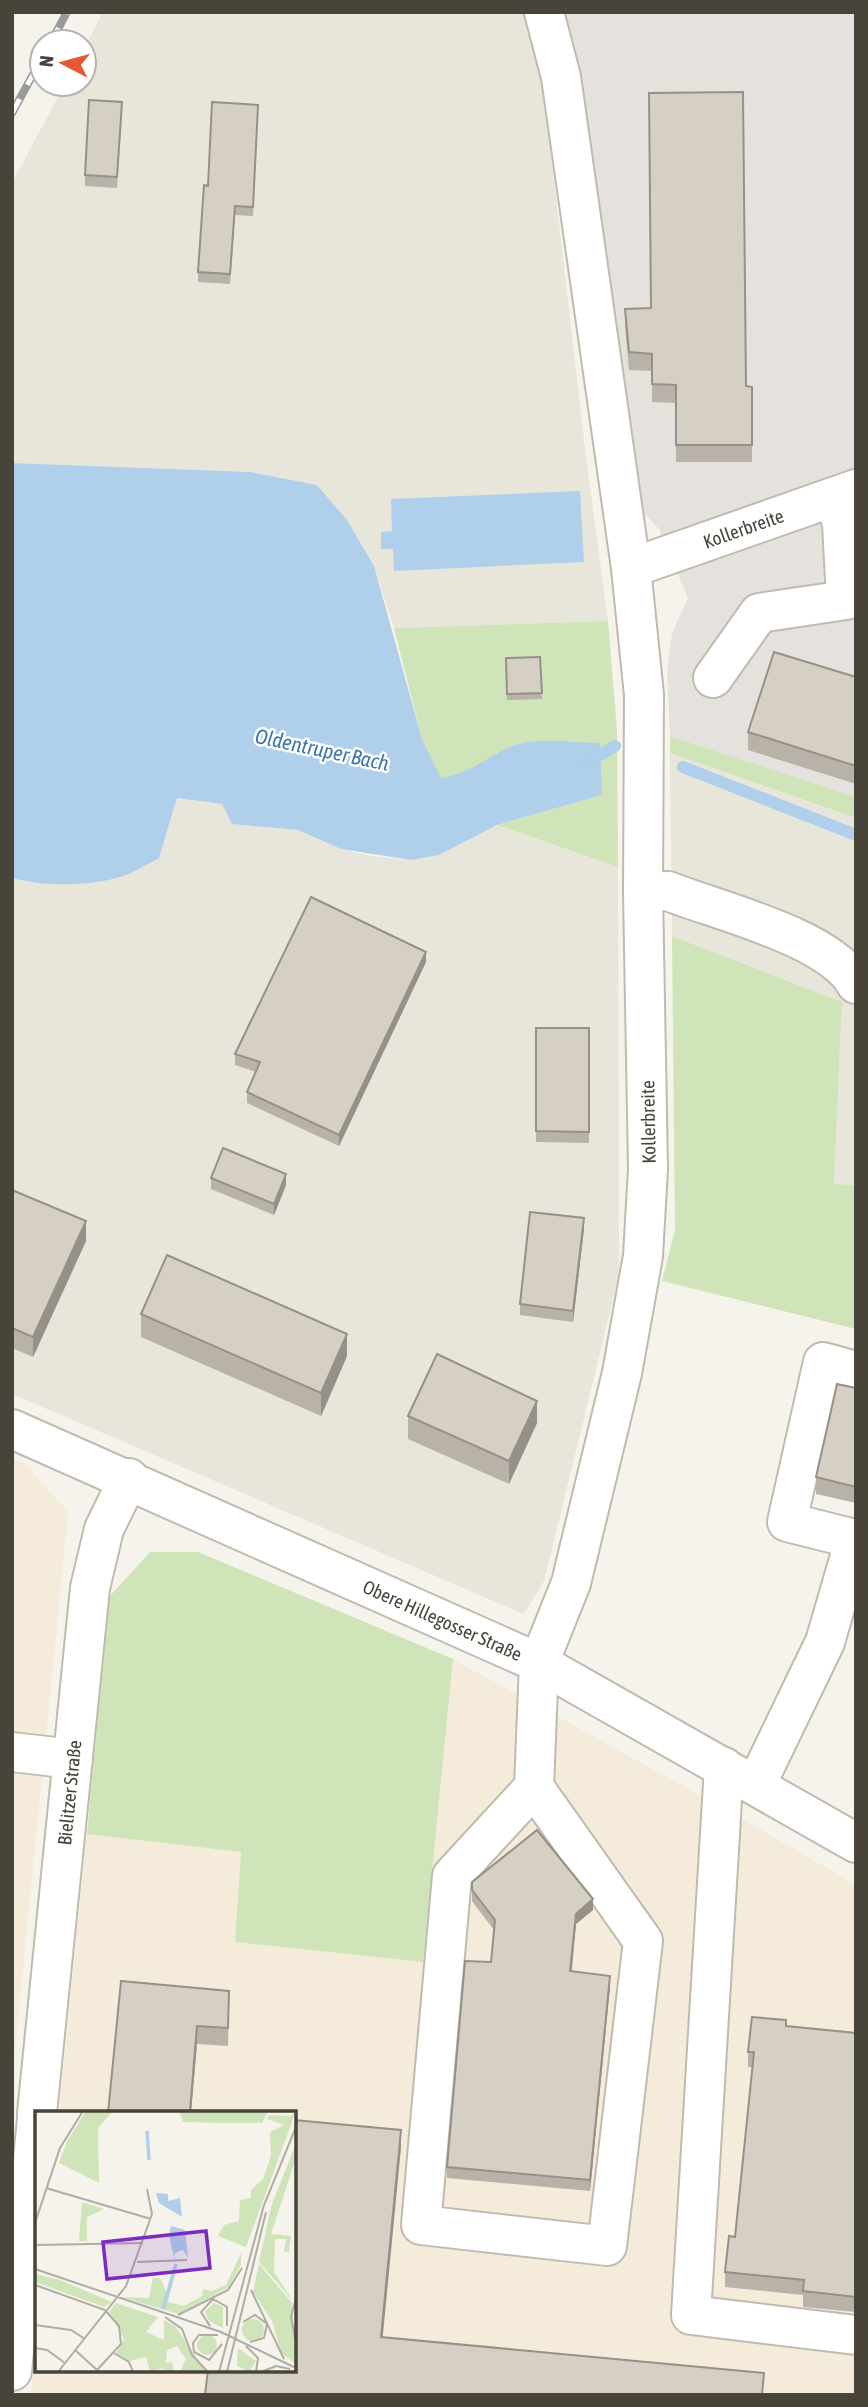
<svg xmlns="http://www.w3.org/2000/svg" width="868" height="2407" viewBox="0 0 868 2407" font-family="'Asap Condensed',sans-serif">
<style>
.residential{fill:#e8e5db}
.commercial{fill:#f4ebda}
.industrial{fill:#e5e2dd}
.green{fill:#cfe5b9}
.water{fill:#afcfeb}
.lines{fill:none;stroke-linecap:round;stroke-linejoin:round}
.stream{stroke:#afcfeb;stroke-width:12}
.minor-casing{stroke:#c0bbaf;stroke-width:42}
.minor{stroke:#fff;stroke-width:38}
.rail-casing{stroke:#9a9a9a;stroke-width:8}
.rail{stroke:#fff;stroke-width:5;stroke-dasharray:16;stroke-linecap:butt}
.wall{fill:#b8b2a8}
.shaded-wall{fill:#969188}
.building{fill:#d6cfc3;stroke:#969188;stroke-width:2}
.labels{text-anchor:middle;stroke-width:5;stroke-linejoin:round;paint-order:stroke}
.street-label{font-size:19px;fill:#49443a;stroke:#fff}
.water-label{font-size:21px;font-style:italic;fill:#3c76ad;stroke:#fff}
.inset-river{fill:none;stroke:#afcfeb;stroke-width:3.5}
.inset-road{fill:none;stroke:#b0ada5;stroke-width:2}
.view{fill:#7b2cbf;fill-opacity:0.15;stroke:#7b2cbf;stroke-width:3.5}
.inset-edge{fill:none;stroke:#49443a;stroke-width:3.5}
</style>
<rect width="100%" height="100%" fill="#f5f3ec"/>
<path class="residential" d="M 103,12 L 526,12 L 542,77 L 586,457 L 608,621 L 394,628 L 374,566 L 347,520 L 317,485 L 250,472 L 12,463 L 12,183 L 65,84 L 84,84 L 84,49 Z
M 670,753 L 856,818 L 856,1185 L 834,1184 L 842,1002 L 672,936 Z
M 177,798 L 222,804 L 232,824 L 298,830 L 341,849 L 370,856 L 411,860 L 439,855 L 497,825 L 618,867 L 619,1275 L 544,1581 L 524,1614 L 12,1394 L 12,878 L 28,882 L 86,882 L 121,876 L 159,857 Z"/>
<path class="commercial" d="M 12,1458 L 24,1463 L 68,1512 L 12,2079 Z
M 453,1659 L 738,1816 L 856,1885 L 856,2395 L 31,2395 L 37,2336 L 37,2370 L 294,2370 L 294,2113 L 59,2113 L 87,1834 L 241,1852 L 236,1942 L 423,1962 Z"/>
<path class="industrial" d="M 564,12 L 856,12 L 856,797 L 670,736 L 667,672 L 672,633 L 688,598 L 659,529 L 636,504 L 580,75 Z"/>
<path class="green" d="M 608,621 L 617,730 L 618,867 L 497,825 L 601,795 L 600,743 L 497,753 L 470,772 L 441,779 L 422,739 L 394,628 Z
M 670,736 L 856,797 L 856,818 L 670,753 Z
M 672,936 L 842,1002 L 834,1184 L 856,1185 L 856,1329 L 662,1281 L 675,1230 Z
M 150,1552 L 198,1552 L 453,1659 L 423,1962 L 235,1942 L 241,1852 L 87,1834 L 109,1597 Z"/>
<path class="water" d="M 12,463 L 250,472 L 317,485 L 347,520 L 374,566 L 422,739 L 441,778 C 476,772 488,754 519,744 C 539,738 578,743 600,743 L 602,795 L 497,825 L 439,855 L 411,860 L 341,849 L 298,830 L 232,824 L 222,804 L 177,798 L 159,858 C 147,864 134,873 120,877 C 89,886 44,887 12,878 Z
M 580,491 L 584,562 L 394,571 L 393,549 L 381,549 L 381,532 L 392,531 L 391,499 Z"/>
<g class="lines">
<path class="stream" d="M 588,762 L 615,746
M 683,767 L 856,835"/>
<defs>
<g id="minor">
<path id="s1" d="M 631,568 L 856,489"/>
<path d="M 713,678 L 759,613 L 846,600 L 842,523 L 833,497"/>
<path d="M 643,892 L 668,891 C 718,911 830,937 856,984"/>
<path id="s2" d="M 12,1429 L 539,1663 L 856,1843"/>
<path d="M 12,1752 L 73,1759"/>
<path d="M 724,1767 L 691,2315 L 856,2335"/>
<path d="M 756,1785 L 825,1642 L 855,1539 L 787,1522 L 823,1362 L 856,1371"/>
<path d="M 534,1787 L 452,1876 L 421,2225 L 607,2246 L 643,1941 L 534,1787 L 539,1663 L 571,1583 L 622,1373 L 643,1256 L 648,1169 L 643,892 L 644,695 L 631,568 L 561,77 L 544,12"/>
<path id="s3" d="M 37,2113 L 90,1588 L 104,1529 L 129,1478"/>
<path d="M 12,2371 L 37,2119"/>
</g>
</defs>
<use href="#minor" class="minor-casing"/>
<use href="#minor" class="minor"/>
<defs>
<path id="rail" d="M 51,42 L 67,12
M 12,113 L 42,58"/>
</defs>
<use href="#rail" class="rail-casing"/>
<use href="#rail" class="rail"/>
</g>
<path class="wall" d="M 258,105 L 253,216 L 235,215 L 230,284 L 198,282 L 198,272 L 208,186 Z
M 122,113 L 117,188 L 85,186 L 85,175 Z
M 625,309 L 746,386 L 752,387 L 752,462 L 676,462 L 676,403 L 652,402 L 652,371 L 629,370 L 625,326 Z
M 540,657 L 542,699 L 507,700 L 506,658 Z
M 856,677 L 856,784 L 748,750 L 748,732 Z
M 426,962 L 339,1146 L 247,1103 L 247,1092 L 256,1072 L 235,1065 L 235,1054 Z
M 536,1028 L 589,1028 L 589,1143 L 536,1142 Z
M 211,1178 L 286,1185 L 274,1215 L 211,1189 Z
M 12,1190 L 86,1241 L 33,1357 L 12,1348 Z
M 584,1229 L 573,1322 L 520,1315 L 520,1304 Z
M 141,1314 L 347,1356 L 321,1416 L 141,1337 Z
M 856,1388 L 856,1503 L 816,1494 L 816,1477 Z
M 408,1416 L 537,1423 L 509,1484 L 408,1439 Z
M 472,1890 L 593,1910 L 576,1924 L 572,1971 L 610,1986 L 590,2191 L 447,2178 L 447,2167 L 491,1962 L 494,1930 L 472,1901 Z
M 121,1981 L 229,2009 L 228,2046 L 197,2044 L 191,2110 L 108,2113 Z
M 786,2026 L 856,2033 L 856,2312 L 803,2307 L 803,2295 L 725,2287 L 725,2272 L 735,2237 L 752,2067 L 748,2067 L 748,2052 Z"/>
<path class="shaded-wall" d="M 426,952 L 426,962 L 339,1146 L 339,1135 Z
M 286,1174 L 286,1185 L 274,1215 L 274,1204 Z
M 584,1218 L 584,1229 L 573,1322 L 573,1311 Z
M 86,1221 L 86,1241 L 33,1357 L 33,1337 Z
M 347,1334 L 347,1356 L 321,1416 L 321,1393 Z
M 537,1401 L 537,1423 L 509,1484 L 509,1461 Z
M 593,1899 L 593,1910 L 576,1924 L 570,1982 L 570,1971 L 576,1914 Z
M 610,1976 L 610,1986 L 590,2191 L 590,2180 Z
M 197,2026 L 197,2044 L 191,2113 L 190,2113 Z
M 401,2130 L 401,2148 L 381,2355 L 381,2337 Z"/>
<path class="building" d="M 743,92 L 746,386 L 752,387 L 752,445 L 676,445 L 676,385 L 652,384 L 652,354 L 629,352 L 625,309 L 651,308 L 649,93 Z
M 89,100 L 122,102 L 117,177 L 85,175 Z
M 212,102 L 258,105 L 253,207 L 235,206 L 230,274 L 198,272 L 204,185 L 208,186 Z
M 774,652 L 856,677 L 856,766 L 748,732 Z
M 540,657 L 542,693 L 507,694 L 506,658 Z
M 311,897 L 426,952 L 339,1135 L 247,1092 L 260,1062 L 235,1054 Z
M 536,1028 L 589,1028 L 589,1132 L 536,1131 Z
M 223,1148 L 286,1174 L 274,1204 L 211,1178 Z
M 12,1190 L 86,1221 L 33,1337 L 12,1328 Z
M 530,1212 L 584,1218 L 573,1311 L 520,1304 Z
M 167,1255 L 347,1334 L 321,1393 L 141,1314 Z
M 437,1354 L 537,1401 L 509,1461 L 408,1416 Z
M 837,1384 L 856,1388 L 856,1487 L 816,1477 Z
M 537,1830 L 593,1899 L 576,1914 L 570,1971 L 610,1976 L 590,2180 L 447,2167 L 465,1961 L 491,1962 L 495,1920 L 472,1890 L 472,1882 Z
M 121,1981 L 229,1991 L 228,2028 L 197,2026 L 190,2110 L 222,2113 L 108,2113 Z
M 752,2017 L 786,2020 L 786,2026 L 856,2033 L 856,2297 L 803,2291 L 804,2280 L 725,2272 L 729,2236 L 735,2237 L 754,2052 L 748,2052 Z
M 294,2120 L 401,2130 L 381,2337 L 764,2373 L 762,2395 L 205,2395 L 208,2370 L 294,2370 Z"/>
<g class="labels">
<g class="street-label">
<text dy="7" stroke="none"><textPath href="#s1" startOffset="119">Kollerbreite</textPath></text>
<text transform="translate(648 1122) rotate(-91)" y="7">Kollerbreite</text>
<text dy="7" stroke="none"><textPath href="#s2" startOffset="471">Obere Hillegosser Straße</textPath></text>
<text dy="7" stroke="none"><textPath href="#s3" startOffset="322">Bielitzer Straße</textPath></text>
</g>
<g class="water-label">
<text transform="translate(322 750) rotate(12)" y="7">Oldentruper Bach</text>
</g>
</g>
<g transform="translate(35 2111)">
<rect width="261" height="261" fill="#f5f3ec"/>
<path d="M 51,0 L 78,0 L 63,17 L 64,72 L 24,52 L 32,30 ZM 144,0 L 233,0 L 227,12 L 186,12 L 148,11 ZM 261,0 L 211,136 L 183,125 L 189,114 L 204,110 L 205,89 L 216,87 L 216,79 L 228,68 L 236,45 L 235,21 L 249,14 L 232,8 L 234,4 L 256,5 ZM 261,32 L 261,47 L 236,123 L 256,125 L 254,141 L 249,141 L 251,128 L 240,128 L 239,161 L 258,190 L 224,151 L 236,96 ZM 47,91 L 69,98 L 52,106 L 52,130 L 44,130 ZM 206,142 L 206,154 L 194,176 L 143,203 L 86,186 L 114,187 L 118,166 L 126,168 L 132,183 L 143,152 L 133,191 L 149,195 L 167,185 L 168,178 L 177,180 L 191,174 ZM 224,153 L 257,192 L 261,253 L 246,242 L 237,210 L 218,181 ZM 0,163 L 25,169 L 77,191 L 69,196 L 0,171 ZM 81,192 L 123,206 L 111,221 L 129,229 L 129,209 L 140,215 L 171,261 L 145,261 L 151,248 L 142,235 L 132,239 L 131,252 L 137,251 L 139,261 L 126,261 L 129,257 L 115,261 L 111,246 L 94,250 L 81,242 L 89,228 L 74,201 ZM 179,192 L 188,196 L 188,217 L 174,210 L 170,200 ZM207 219a11 11 0 1 1 22 0a11 11 0 1 1-22 0ZM162 234a10 10 0 1 1 20 0a10 10 0 1 1-20 0ZM 203,237 L 221,250 L 214,261 L 202,255 Z" fill="#cfe5b9"/>
<path d="M 121,82 L 133,83 L 133,90 L 145,87 L 147,106 L 124,92 ZM 136,115 L 150,119 L 153,147 L 148,139 L 140,142 L 140,150 L 134,125 Z" fill="#afcfeb"/>
<path class="inset-river" d="M 112,20 L 114,49M 128,198 L 141,153"/>
<path class="inset-road" d="M 11,77 L 116,108M 0,112 L 25,37 L 48,0M 0,134 L 108,132M 102,151 L 152,149M 0,158 L 186,221 L 261,257M 0,174 L 70,199 L 84,215 L 86,233 L 62,259M 216,179 L 249,248M 261,187 L 256,206 L 261,232M 143,204 L 193,179 L 207,157M 130,206 L 147,218 L 157,244 L 173,261M 208,211 L 220,204 L 232,213 L 229,227 L 215,231M 0,214 L 36,219 L 50,228M 175,215 L 166,201 L 178,188 L 192,196 L 192,215M 183,224 L 164,224 L 158,232 L 159,241 L 174,249 L 187,233M 211,235 L 223,247 L 221,261M 0,237 L 12,239 L 30,252M 40,239 L 63,260M 79,242 L 94,251 L 98,261M 23,261 L 91,175 L 117,103 L 112,78M 184,261 L 229,94 L 261,16M 192,261 L 231,101M 226,261 L 241,255 L 255,258"/>
<path class="view" d="M 171,120 L 175,157 L 72,168 L 68,131 Z"/>
<rect width="261" height="261" class="inset-edge"/>
</g>
<rect width="868" height="2407" fill="none" stroke="#49443a" stroke-width="28"/>
<g transform="translate(63 63) rotate(276)"><circle r="33" fill="#ffffff" stroke="#b6b4b0" stroke-width="2"/>
<path d="M0-5L12 26L0 18L-12 26Z" fill="#e75731"/>
<text y="-10" font-size="19" font-weight="bold" text-anchor="middle" fill="#49443a">N</text>
</g>
</svg>
